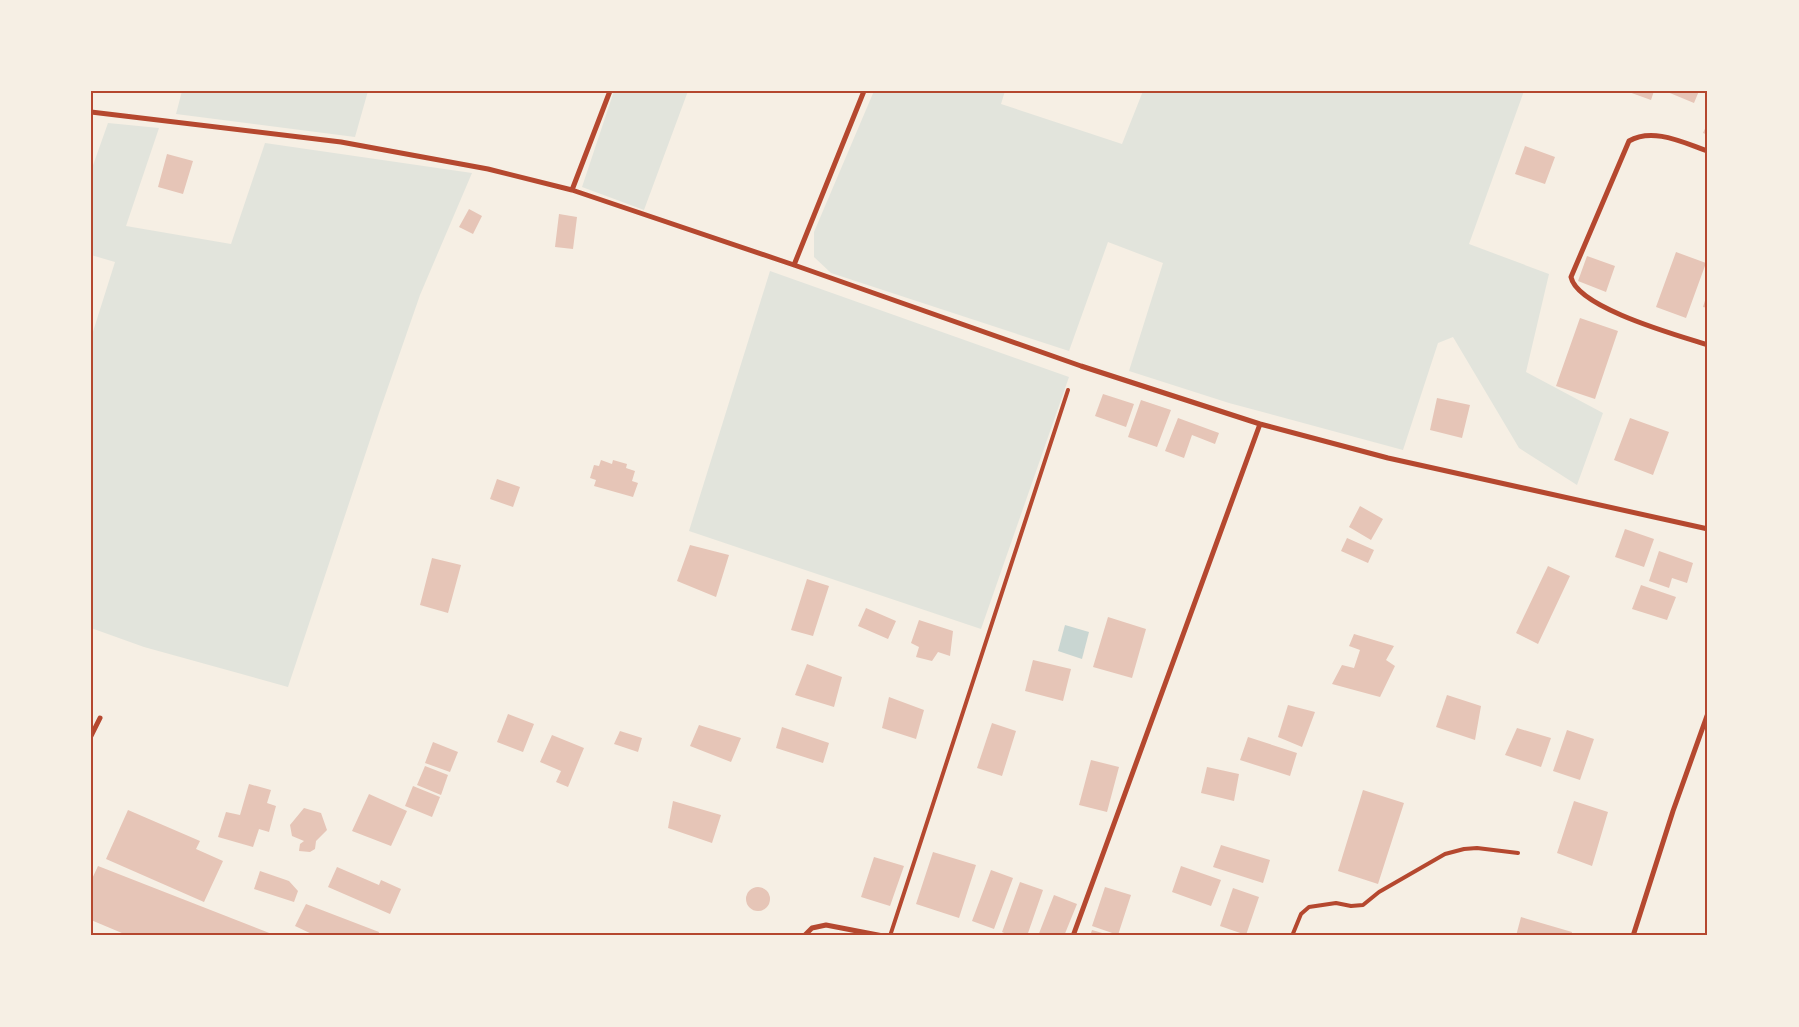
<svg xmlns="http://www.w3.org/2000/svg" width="1799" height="1027" viewBox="0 0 1799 1027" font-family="'Sofia Sans Condensed',sans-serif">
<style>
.green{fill:#e2e4dc}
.water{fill:#c9d6d2}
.building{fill:#e6c5b7}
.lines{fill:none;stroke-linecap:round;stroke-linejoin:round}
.service{stroke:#b5482f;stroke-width:4}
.minor{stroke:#b5482f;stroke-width:5}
.neatline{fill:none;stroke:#b5482f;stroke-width:2}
</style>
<rect width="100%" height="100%" fill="#f6efe4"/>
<path class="green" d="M 182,91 L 368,91 L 355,137 L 176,114 Z
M 614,91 L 688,91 L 644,210 L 582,187 Z
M 874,91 L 1005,91 L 1001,104 L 1122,144 L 1143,91 L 1524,91 L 1469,244 L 1549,274 L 1526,372 L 1603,413 L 1577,485 L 1519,448 L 1453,337 L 1438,343 L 1403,450 L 1229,403 L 1129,371 L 1163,263 L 1108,242 L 1069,351 L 831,273 L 814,257 L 814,232 Z
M 108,123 L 159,128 L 126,226 L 231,244 L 265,143 L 472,173 L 420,295 L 379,413 L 288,687 L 144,647 L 91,628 L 91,338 L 115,262 L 91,255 L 91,171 Z
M 770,271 L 1069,377 L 981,629 L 689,531 Z"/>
<path class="water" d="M 1065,625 L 1089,632 L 1082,659 L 1058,651 Z"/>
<path class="building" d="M 1626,91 L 1654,91 L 1651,100 Z
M 1665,91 L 1699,91 L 1694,103 Z
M 1708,122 L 1708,135 L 1703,133 Z
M 1525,146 L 1555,157 L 1545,184 L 1515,174 Z
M 167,154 L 193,161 L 183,194 L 158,187 Z
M 469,209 L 482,216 L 473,234 L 459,227 Z
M 559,214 L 577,217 L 573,249 L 555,247 Z
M 1676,252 L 1706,263 L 1686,318 L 1656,307 Z
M 1587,256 L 1615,266 L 1606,292 L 1578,281 Z
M 1707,294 L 1708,294 L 1708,308 L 1703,307 Z
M 1580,318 L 1618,331 L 1595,399 L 1556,386 Z
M 1103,394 L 1134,404 L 1126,427 L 1095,416 Z
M 1437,398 L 1470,405 L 1462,438 L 1430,430 Z
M 1141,400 L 1171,410 L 1157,447 L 1128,437 Z
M 1178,418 L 1219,433 L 1215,444 L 1192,435 L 1184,458 L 1165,451 Z
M 1630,418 L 1669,432 L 1653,475 L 1614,460 Z
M 601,460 L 612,464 L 613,460 L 627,464 L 626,468 L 635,471 L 632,481 L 638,483 L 633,497 L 594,486 L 596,480 L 590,478 L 594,465 L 599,466 Z
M 497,479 L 520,487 L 513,507 L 490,499 Z
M 1360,506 L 1383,519 L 1371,540 L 1349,527 Z
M 1625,529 L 1654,539 L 1644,567 L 1615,557 Z
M 1347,538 L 1374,550 L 1368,563 L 1341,551 Z
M 690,545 L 729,555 L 716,597 L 677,581 Z
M 1659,551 L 1693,563 L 1687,583 L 1672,578 L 1669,588 L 1649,581 Z
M 432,558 L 461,565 L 448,613 L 420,605 Z
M 1548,566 L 1570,576 L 1538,644 L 1516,633 Z
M 807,579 L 829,586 L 813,636 L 791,630 Z
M 1641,585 L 1676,597 L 1667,620 L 1632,609 Z
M 866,608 L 896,621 L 888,639 L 858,626 Z
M 1108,617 L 1146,629 L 1132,678 L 1093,667 Z
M 919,620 L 953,631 L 950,656 L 938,652 L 932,661 L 916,657 L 919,647 L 911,643 Z
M 1354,634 L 1394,646 L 1386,660 L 1395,666 L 1380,697 L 1332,684 L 1342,665 L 1354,668 L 1360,650 L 1349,646 Z
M 1033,660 L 1071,669 L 1063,701 L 1025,691 Z
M 807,664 L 842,677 L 834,707 L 795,695 Z
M 1447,695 L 1481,706 L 1475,740 L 1436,727 Z
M 889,697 L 924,710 L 916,739 L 882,728 Z
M 1288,705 L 1315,712 L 1302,747 L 1278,737 Z
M 508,714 L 534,724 L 523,752 L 497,742 Z
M 992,723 L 1016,731 L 1002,776 L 977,768 Z
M 699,725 L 741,738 L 731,762 L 690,746 Z
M 782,727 L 829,743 L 823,763 L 776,748 Z
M 1517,728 L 1551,738 L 1541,767 L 1505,755 Z
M 1567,730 L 1594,739 L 1580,780 L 1553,771 Z
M 620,731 L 642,738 L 638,752 L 614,744 Z
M 552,735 L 584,748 L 568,787 L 556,782 L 561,771 L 540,762 Z
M 1248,737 L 1297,753 L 1290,776 L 1240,760 Z
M 433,742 L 458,752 L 450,772 L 425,763 Z
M 1091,760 L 1119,767 L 1107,812 L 1079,805 Z
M 425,766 L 448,775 L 441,795 L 417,785 Z
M 1207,767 L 1239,774 L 1234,801 L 1201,793 Z
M 249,784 L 271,790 L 267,803 L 276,806 L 269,832 L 259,829 L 253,847 L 218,837 L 226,812 L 240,815 Z
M 413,786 L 440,797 L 432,817 L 405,806 Z
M 1363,790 L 1404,803 L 1378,884 L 1338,871 Z
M 369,794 L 407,811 L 391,846 L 352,831 Z
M 673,801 L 721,815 L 712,843 L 668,828 Z
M 1574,801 L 1608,812 L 1592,866 L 1557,853 Z
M 304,808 L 321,813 L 327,830 L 316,841 L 315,849 L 310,852 L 299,851 L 300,844 L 304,841 L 292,836 L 290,825 Z
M 128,810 L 200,841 L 196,849 L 223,861 L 204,902 L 106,859 Z
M 1221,845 L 1270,860 L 1263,883 L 1213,867 Z
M 933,852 L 976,865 L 959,918 L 916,904 Z
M 874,857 L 904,866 L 890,906 L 861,897 Z
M 98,866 L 277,936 L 129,936 L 91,920 L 91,881 Z
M 1181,866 L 1221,880 L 1211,906 L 1172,892 Z
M 337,867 L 379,885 L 381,880 L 401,889 L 390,914 L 328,887 Z
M 991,870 L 1013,878 L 994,929 L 972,921 Z
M 260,871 L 289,881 L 298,891 L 294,902 L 254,889 Z
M 1020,882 L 1043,890 L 1027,936 L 1011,936 L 1002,932 Z
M746 899a12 12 0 1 1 24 0a12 12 0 1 1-24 0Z
M 1105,887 L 1131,895 L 1118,935 L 1092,926 Z
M 1233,888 L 1259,897 L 1246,935 L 1220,926 Z
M 1054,895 L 1077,904 L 1064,936 L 1038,936 Z
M 306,904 L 379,932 L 378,936 L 316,936 L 295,926 Z
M 1521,917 L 1572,932 L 1571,936 L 1516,936 Z
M 1092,930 L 1109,935 L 1109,936 L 1090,936 Z"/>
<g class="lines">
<path class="service" d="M 890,936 L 1068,390
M 1292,936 L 1301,914 L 1309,907 L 1336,903 L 1351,906 L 1363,905 L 1379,892 L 1445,854 L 1464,849 L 1477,848 L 1518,853"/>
<path class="minor" d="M 91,112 L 341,142 L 488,169 L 572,190 L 794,265 L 1081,366 L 1260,424 L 1388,458 L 1708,529
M 1708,151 C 1684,143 1653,127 1629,141 L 1571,277 C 1577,308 1680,336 1708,345
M 572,190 L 610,91
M 794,265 L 864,91
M 91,736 L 100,718
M 804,936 L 812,928 L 826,925 L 883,936
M 1073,936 L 1260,424
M 1633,936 L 1673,811 L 1708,713"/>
</g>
<rect width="1799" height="1027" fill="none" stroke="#f6efe4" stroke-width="185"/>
<rect x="92" y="92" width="1614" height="842" class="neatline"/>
</svg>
